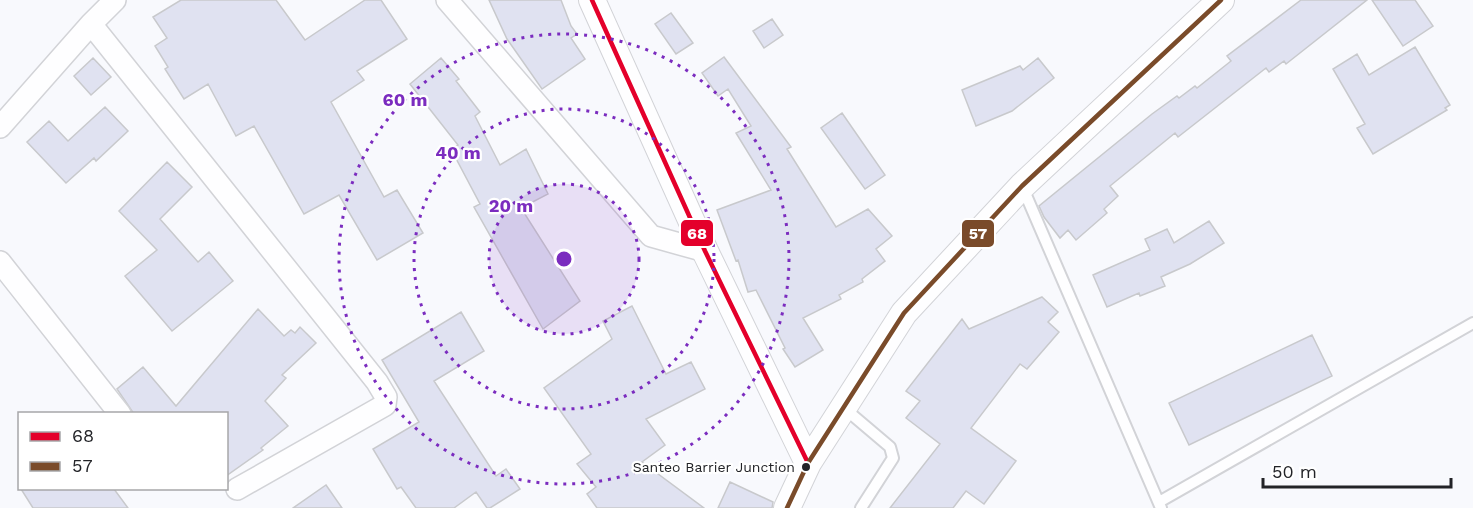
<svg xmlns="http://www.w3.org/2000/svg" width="1473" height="508" viewBox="0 0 1473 508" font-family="'Work Sans',sans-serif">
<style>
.building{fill:#e0e2f1;stroke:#c8c9cc;stroke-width:1.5}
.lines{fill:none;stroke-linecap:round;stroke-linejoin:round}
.service-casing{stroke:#d2d3d7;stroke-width:14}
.minor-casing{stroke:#d2d3d7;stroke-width:24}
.tertiary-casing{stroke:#d2d3d7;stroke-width:28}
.service{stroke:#fefeff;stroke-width:10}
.minor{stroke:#fefeff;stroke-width:21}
.tertiary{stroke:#fefeff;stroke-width:26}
.bus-1-casing{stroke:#fff;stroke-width:9}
.bus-2-casing{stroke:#fff;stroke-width:9}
.bus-1{stroke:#e4002b;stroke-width:4.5}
.bus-2{stroke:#7a4b2a;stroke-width:4.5}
.ring{fill:none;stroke:#7b2cbf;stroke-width:3;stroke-dasharray:3 6}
.bus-dot{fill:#222327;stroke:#fff;stroke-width:2}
.labels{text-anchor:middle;stroke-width:4.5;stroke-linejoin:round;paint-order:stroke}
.bus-label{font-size:14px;fill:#222327;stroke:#fff;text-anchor:end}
.centre{fill:#7b2cbf;stroke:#fff;stroke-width:3}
.ring-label{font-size:18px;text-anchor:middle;font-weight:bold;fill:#7b2cbf;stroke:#fff;stroke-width:4.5;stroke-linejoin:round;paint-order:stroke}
.line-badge{stroke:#fff;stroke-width:2}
.badge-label{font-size:16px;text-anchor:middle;font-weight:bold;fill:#fff}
</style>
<rect width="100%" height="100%" fill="#f8f9fd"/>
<path class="building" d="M 181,0 L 276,0 L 305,40 L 365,0 L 381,0 L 407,39 L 357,71 L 364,80 L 331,102 L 384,197 L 397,190 L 423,233 L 377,260 L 339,195 L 304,214 L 254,126 L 236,136 L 208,84 L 184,99 L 165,69 L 168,67 L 155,46 L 167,38 L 153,17 Z
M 489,0 L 561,0 L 571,26 L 577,34 L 571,38 L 585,59 L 542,89 L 507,39 Z
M 1301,0 L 1367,0 L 1286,64 L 1284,61 L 1269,72 L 1266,68 L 1178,137 L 1175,133 L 1110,186 L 1118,196 L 1104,209 L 1107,213 L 1076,240 L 1068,230 L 1060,238 L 1044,217 L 1039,206 L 1152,114 L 1177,96 L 1179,98 L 1195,86 L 1197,88 L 1231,61 L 1227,56 Z
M 1372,0 L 1415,0 L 1433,26 L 1403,46 Z
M 671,13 L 693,43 L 676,54 L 655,24 Z
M 772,19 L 783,35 L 764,48 L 753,31 Z
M 1415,47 L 1450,105 L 1445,108 L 1447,110 L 1373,154 L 1357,128 L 1365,124 L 1333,69 L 1357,54 L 1369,75 Z
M 724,57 L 791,147 L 787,149 L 836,227 L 868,209 L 892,236 L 876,249 L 885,261 L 862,279 L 863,282 L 839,295 L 841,299 L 803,318 L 823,350 L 795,367 L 783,349 L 785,348 L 756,290 L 748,292 L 738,260 L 736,261 L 717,210 L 771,190 L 736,133 L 751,126 L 728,89 L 718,96 L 702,73 Z
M 93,58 L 111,77 L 91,95 L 74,76 Z
M 441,58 L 459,79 L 456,81 L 480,112 L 475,116 L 500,165 L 526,149 L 548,194 L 521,208 L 580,301 L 543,329 L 474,207 L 480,204 L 451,149 L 458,145 L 410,84 Z
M 1038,58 L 1054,78 L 1012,111 L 976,126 L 962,90 L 1020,66 L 1023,70 Z
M 105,107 L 128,131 L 96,161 L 94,158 L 66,183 L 27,142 L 49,121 L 68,141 Z
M 842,113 L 885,175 L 865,189 L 821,128 Z
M 167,162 L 192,187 L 160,219 L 198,262 L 209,252 L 233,281 L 172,331 L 125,276 L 157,250 L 119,211 Z
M 1209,221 L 1224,243 L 1190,264 L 1161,277 L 1165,286 L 1140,296 L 1139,293 L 1107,307 L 1093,275 L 1150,250 L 1145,239 L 1167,229 L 1174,243 Z
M 1042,297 L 1058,312 L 1048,322 L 1059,332 L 1027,369 L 1020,364 L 971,428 L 1016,461 L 984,504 L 966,491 L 953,508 L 890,508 L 940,444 L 906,418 L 920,401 L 906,391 L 962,319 L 969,329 Z
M 632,306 L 666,374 L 691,362 L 705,389 L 646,419 L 665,445 L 642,462 L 704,508 L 597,508 L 587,494 L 596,487 L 577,464 L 591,454 L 544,388 L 612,339 L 603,321 Z
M 258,309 L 284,336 L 291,330 L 295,333 L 300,327 L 316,343 L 282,375 L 286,378 L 265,401 L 288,426 L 261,448 L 263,450 L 226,476 L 226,414 L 134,414 L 117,389 L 143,367 L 176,406 Z
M 461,312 L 484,351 L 434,381 L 496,476 L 506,469 L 520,489 L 490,508 L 487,508 L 476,492 L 454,508 L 416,508 L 401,487 L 397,489 L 373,449 L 419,422 L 382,360 Z
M 1312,335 L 1332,376 L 1189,445 L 1169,403 Z
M 730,482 L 773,502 L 772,508 L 718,508 Z
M 326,485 L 342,508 L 293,508 Z
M 21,489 L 114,489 L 128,508 L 33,508 Z"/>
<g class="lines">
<defs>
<path id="service" d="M 1022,186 L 1161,508
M 844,408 L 890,447 L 893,458 L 861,508
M 1159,502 L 1473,323"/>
<path id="minor" d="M 447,0 L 651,236 L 705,251
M 91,24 L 377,382 L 386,397 L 385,405 L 237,489
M 0,127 L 91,24 L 115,0
M 0,262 L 120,414"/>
<path id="tertiary" d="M 592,0 L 705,251 L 808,463
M 787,508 L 808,463 L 904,313 L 1022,186 L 1221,0"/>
</defs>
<use href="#service" class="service-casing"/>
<use href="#minor" class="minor-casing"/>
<use href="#tertiary" class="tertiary-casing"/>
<use href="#service" class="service"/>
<use href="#minor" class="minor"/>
<use href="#tertiary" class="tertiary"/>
<defs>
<path id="bus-1" d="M 592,0 L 705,251 L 808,463"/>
<path id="bus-2" d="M 787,508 L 808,463 L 904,313 L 1022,186 L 1221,0"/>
</defs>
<use href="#bus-1" class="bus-1-casing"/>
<use href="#bus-2" class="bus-2-casing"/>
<use href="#bus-1" class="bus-1"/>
<use href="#bus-2" class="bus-2"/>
</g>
<circle cx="564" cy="259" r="75" fill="#7b2cbf" fill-opacity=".12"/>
<g class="ring">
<circle cx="564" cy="259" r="75"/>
<circle cx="564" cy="259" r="150"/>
<circle cx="564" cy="259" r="225"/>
</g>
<circle class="bus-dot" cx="806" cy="467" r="5"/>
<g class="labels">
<g class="bus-label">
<text x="795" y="472">Santeo Barrier Junction</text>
</g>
</g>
<circle cx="564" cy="259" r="9" class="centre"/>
<g class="ring-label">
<text x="405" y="106">60 m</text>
<text x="458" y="159">40 m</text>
<text x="511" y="212">20 m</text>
</g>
<g class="line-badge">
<rect x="680" y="219" width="34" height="28" rx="6" fill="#e4002b"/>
<rect x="961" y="219" width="34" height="29" rx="6" fill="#7a4b2a"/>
</g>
<g class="badge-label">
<text x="697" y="239">68</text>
<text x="978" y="239">57</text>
</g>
<rect x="18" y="412" width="210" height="78" fill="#ffffff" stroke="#a7a7a9" stroke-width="1.5"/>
<rect x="30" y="432" width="30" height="9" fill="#e4002b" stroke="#a7a7a9" stroke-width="1.5"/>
<text x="72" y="442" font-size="18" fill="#222327">68</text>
<rect x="30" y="462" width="30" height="9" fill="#7a4b2a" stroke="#a7a7a9" stroke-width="1.5"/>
<text x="72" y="472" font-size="18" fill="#222327">57</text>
<path d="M1263 478v9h188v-9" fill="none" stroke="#222327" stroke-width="3"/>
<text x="1272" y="478" font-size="18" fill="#222327" stroke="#ffffff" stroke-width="4.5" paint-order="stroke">50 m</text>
</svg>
